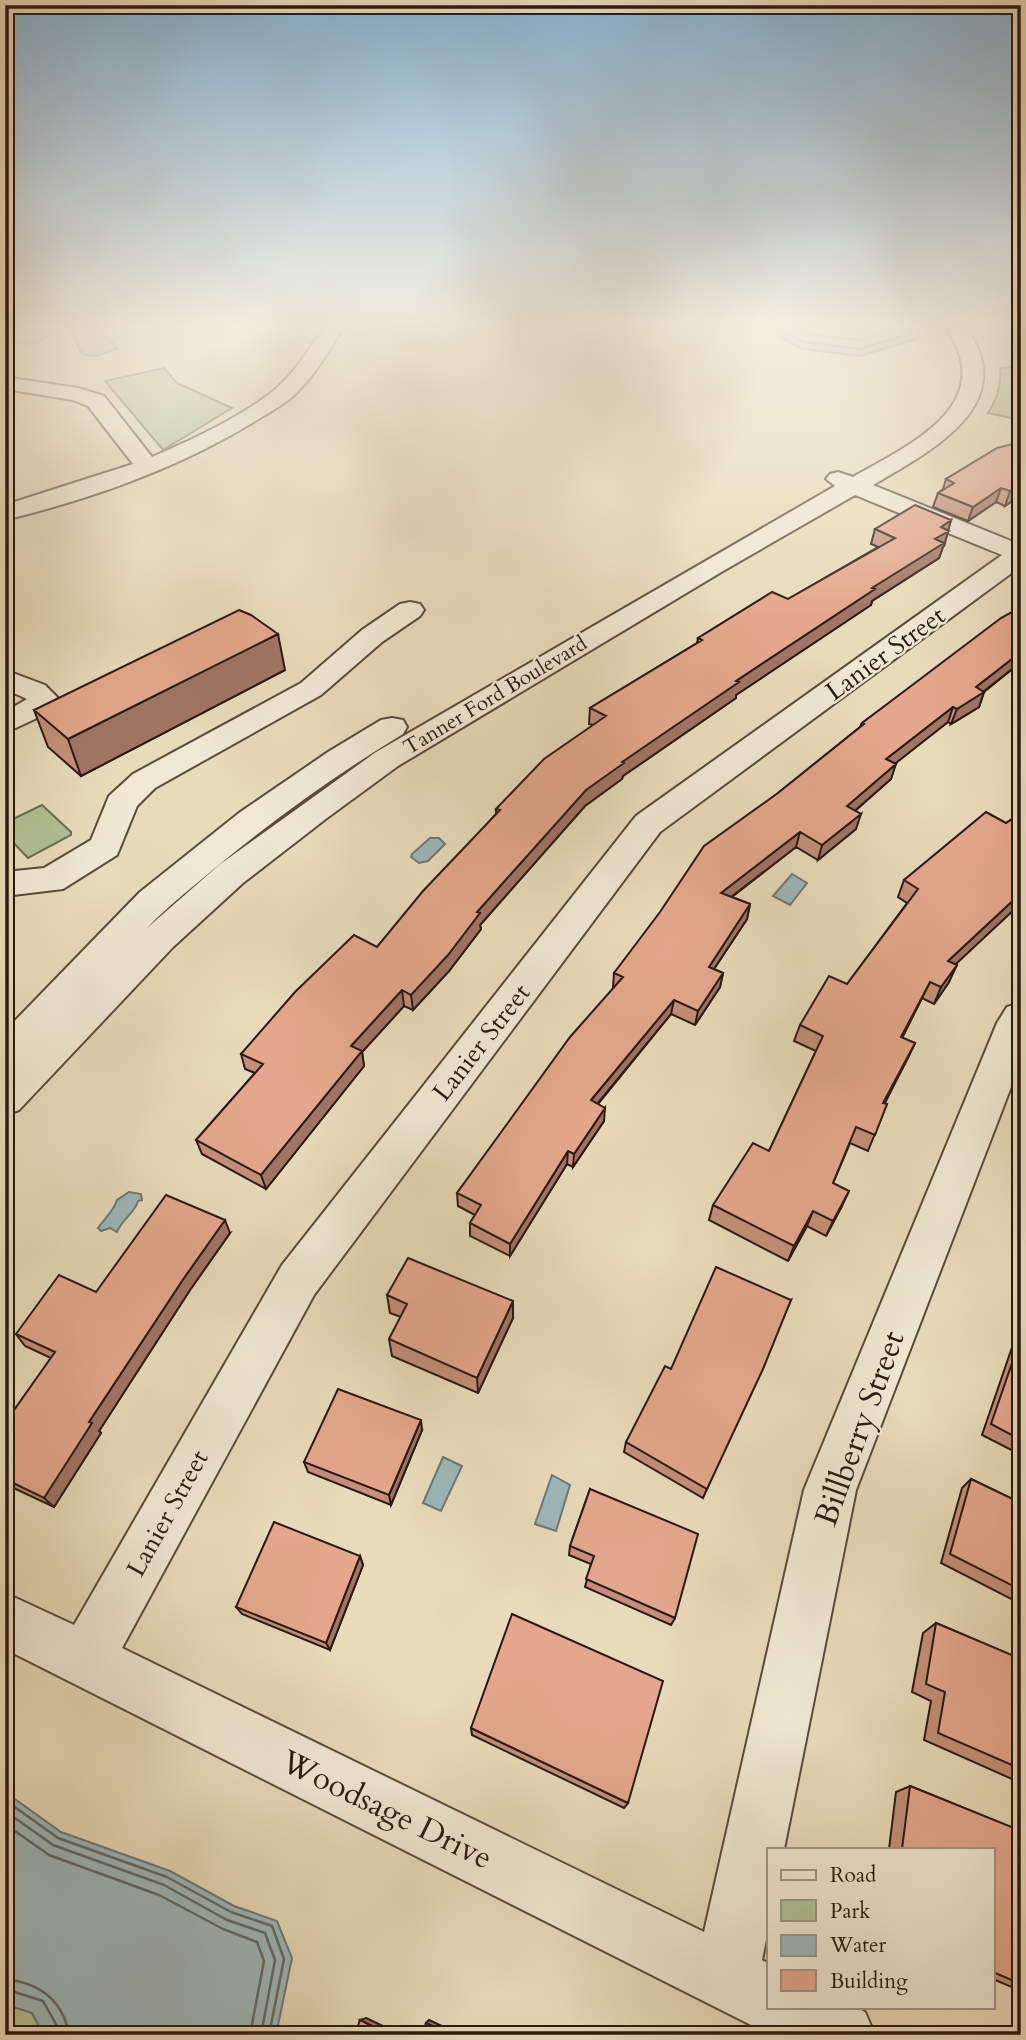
<svg xmlns="http://www.w3.org/2000/svg" width="1026" height="2040" viewBox="0 0 1026 2040" font-family="Cardo,serif">
<style>
.green{fill:#b0c194;stroke:#6d6d53;stroke-width:2}
.water{fill:#9cb8bb;stroke:#6e7877;stroke-width:2}
.lines{fill:none;stroke-linecap:round;stroke-linejoin:round}
.shore-far1{stroke:#636866;stroke-width:2}
.shore{stroke:#636866;stroke-width:2.5}
.minor-casing{stroke:#5a4a3c;stroke-width:4}
.minor{fill:#f0e8d2;fill-rule:evenodd}
.wall{fill:#c49079;stroke:#2a1912;stroke-width:2}
.shaded-wall{fill:#a07563;stroke:#2a1912;stroke-width:2}
.building{fill:#e4a78d;stroke:#2a1912;stroke-width:2}
.labels{text-anchor:middle;stroke-width:5;stroke-linejoin:round;paint-order:stroke}
.far-street-label{font-size:21px;fill:#2a1912;stroke:#f0e8d2}
.street-label{font-size:26px;fill:#2a1912;stroke:#f0e8d2}
.near-street-label{font-size:32px;fill:#2a1912;stroke:#f0e8d2}
</style>
<rect width="100%" height="100%" fill="#e8dbba"/>
<filter id="stains"><feTurbulence type="fractalNoise" baseFrequency=".00286" numOctaves="4"/><feColorMatrix values="0 0 0 0 .2 0 0 0 0 .09 0 0 0 0 .02 0 0 0 .5 -.17"/></filter>
<radialGradient id="worn" r=".72"><stop offset=".6" stop-color="#630" stop-opacity="0"/><stop offset="1" stop-color="#630" stop-opacity=".3"/></radialGradient>
<path class="green" d="M 1021,366 L 1021,420 L 988,413 C 997,399 1002,384 1000,368 Z
M 164,368 L 177,383 L 232,408 L 163,450 L 105,381 Z
M 42,805 L 71,832 L 71,835 L 28,858 L 5,834 L 5,823 Z
M 5,2004 L 32,2013 L 44,2035 L 5,2035 Z"/>
<path class="water" d="M 13,328 L 46,328 L 50,333 C 40,349 23,343 6,341 L 5,334 Z
M 69,328 L 97,328 L 104,332 L 117,349 L 96,356 L 82,354 Z
M 765,328 L 917,328 L 920,338 L 860,356 L 802,349 Z
M 430,838 L 439,838 L 445,844 L 428,861 L 419,863 L 411,857 L 412,854 Z
M 792,874 L 807,883 L 790,905 L 773,896 Z
M 129,1192 L 141,1194 L 142,1200 L 138,1201 C 135,1213 122,1219 117,1232 L 110,1228 L 101,1231 L 98,1228 C 105,1218 113,1212 117,1200 Z
M 443,1457 L 462,1466 L 441,1511 L 423,1503 Z
M 552,1475 L 570,1485 L 556,1531 L 535,1524 Z
M 5,1792 L 61,1832 L 170,1871 L 234,1906 L 277,1921 L 292,1958 L 276,2035 L 44,2035 L 32,2013 L 5,2004 Z"/>
<g class="lines">
<path class="shore-far1" d="M 779,328 L 804,342 L 859,349 L 909,334 L 911,328
M 797,328 L 807,334 L 859,340 L 897,328"/>
<path class="shore" d="M 5,1800 L 58,1838 L 167,1877 L 231,1912 L 272,1926 L 284,1959 L 269,2035
M 5,1811 L 53,1845 L 164,1885 L 227,1920 L 265,1933 L 275,1960 L 261,2035
M 5,1824 L 49,1855 L 159,1895 L 223,1929 L 257,1942 L 264,1961 L 250,2035
M 5,1979 C 39,1983 63,2000 69,2035
M 5,1989 L 43,2001 L 57,2026 L 58,2035"/>
<defs>
<path id="minor" d="M 323,328 L 343,328 C 328,352 313,379 292,397 C 280,407 265,415 252,423 C 176,469 91,499 5,520 L 5,505 L 133,464 L 88,406 L 73,400 L 5,389 L 5,377 L 78,388 L 104,396 L 152,457 C 190,441 250,413 280,385 C 297,369 310,348 323,328 Z
M 946,328 L 966,328 C 1022,405 929,452 873,485 L 1021,545 L 1021,566 L 660,832 L 314,1295 L 122,1648 L 704,1932 L 804,1490 L 997,1023 L 1007,1007 L 1021,1003 L 1021,1061 L 856,1490 L 784,1849 L 769,1849 L 769,1925 L 762,1960 L 769,1964 L 769,2007 L 855,2007 L 865,2012 L 875,2035 L 771,2035 L 5,1649 L 5,1593 L 74,1625 L 282,1265 L 636,816 L 1002,555 L 855,495 L 723,571 L 398,766 L 327,818 L 243,883 L 173,947 L 19,1110 L 5,1115 L 5,1031 L 140,892 L 239,813 L 328,752 L 381,720 L 392,718 L 403,720 L 407,727 L 403,734 C 339,773 278,816 220,864 C 195,885 169,905 147,928 L 219,865 L 376,752 L 835,486 L 826,479 L 830,474 L 838,472 L 853,477 C 909,445 1000,405 946,328 Z
M 410,602 L 420,604 L 424,610 L 420,616 L 382,642 L 321,695 L 155,788 L 137,806 L 117,855 L 63,889 L 5,896 L 5,872 L 44,868 L 91,840 L 109,796 L 133,774 L 301,683 L 362,630 L 400,604 Z
M 5,670 L 45,685 L 57,697 L 52,711 L 5,733 L 5,712 L 27,699 L 5,689 Z"/>
</defs>
<use href="#minor" class="minor-casing"/>
<use href="#minor" class="minor"/>
</g>
<path class="wall" d="M 1021,442 L 1021,495 L 1005,506 L 996,502 L 968,521 L 933,507 L 938,493 L 943,489 L 946,479 Z
M 951,520 L 944,546 L 943,547 L 939,558 L 872,601 L 871,605 L 736,695 L 736,698 L 623,776 L 622,779 L 585,806 L 480,925 L 481,929 L 449,971 L 413,1010 L 404,1006 L 362,1052 L 364,1066 L 266,1189 L 202,1154 L 196,1140 L 255,1073 L 245,1069 L 241,1054 L 377,947 L 496,814 L 496,809 L 593,725 L 589,724 L 590,708 L 697,643 L 698,638 L 788,599 L 878,547 L 871,544 L 875,529 Z
M 1021,607 L 1021,662 L 984,692 L 979,707 L 951,724 L 948,722 L 895,763 L 891,779 L 855,811 L 856,829 L 818,860 L 796,847 L 732,897 L 750,904 L 747,919 L 714,969 L 723,973 L 720,987 L 695,1025 L 671,1014 L 598,1104 L 604,1121 L 573,1167 L 567,1164 L 510,1256 L 470,1236 L 470,1223 L 475,1215 L 458,1206 L 457,1193 L 614,988 L 613,987 L 614,973 L 778,793 L 860,727 L 862,723 Z
M 285,670 L 81,776 L 48,747 L 34,710 Z
M 1021,813 L 1021,903 L 955,964 L 949,982 L 934,1004 L 922,998 L 902,1038 L 915,1043 L 885,1103 L 887,1104 L 868,1151 L 850,1143 L 833,1183 L 842,1206 L 826,1236 L 807,1226 L 788,1261 L 709,1220 L 713,1205 L 769,1151 L 816,1051 L 794,1041 L 800,1025 L 847,984 L 907,903 L 898,897 L 904,880 L 1006,823 Z
M 230,1233 L 190,1290 L 99,1431 L 101,1433 L 54,1507 L 5,1484 L 5,1423 L 51,1358 L 25,1346 L 16,1334 L 96,1292 Z
M 387,1295 L 513,1318 L 478,1393 L 392,1356 L 389,1339 L 401,1317 L 390,1313 Z
M 1021,1295 L 1021,1455 L 982,1435 L 1021,1321 L 1013,1317 Z
M 791,1300 L 703,1498 L 624,1452 L 626,1442 L 671,1369 Z
M 422,1430 L 391,1505 L 308,1472 L 304,1462 Z
M 971,1479 L 1021,1503 L 1021,1604 L 941,1563 L 962,1488 Z
M 590,1489 L 675,1618 L 671,1625 L 585,1587 L 591,1564 L 569,1555 L 570,1546 Z
M 360,1556 L 363,1565 L 330,1650 L 242,1614 L 236,1607 Z
M 936,1623 L 1021,1659 L 1021,1783 L 924,1740 L 931,1701 L 912,1692 L 923,1633 Z
M 471,1728 L 628,1803 L 624,1808 L 472,1735 Z
M 910,1786 L 1021,1831 L 1021,1991 L 993,1979 L 993,1849 L 889,1849 L 896,1792 Z"/>
<path class="shaded-wall" d="M 1021,484 L 1021,495 L 1005,506 L 1010,491 Z
M 1001,488 L 996,502 L 968,521 L 973,507 Z
M 951,520 L 944,546 L 943,547 L 939,558 L 872,601 L 871,605 L 736,695 L 736,698 L 623,776 L 622,779 L 585,806 L 480,925 L 481,929 L 449,971 L 413,1010 L 411,995 L 477,912 L 586,790 L 622,762 L 736,681 L 872,588 L 941,527 Z
M 278,634 L 285,670 L 81,776 L 68,739 Z
M 1021,652 L 1021,662 L 979,695 L 984,692 L 979,707 L 951,724 L 957,709 L 976,687 Z
M 953,707 L 948,722 L 882,774 L 886,759 Z
M 896,764 L 891,779 L 843,821 L 847,806 Z
M 861,814 L 856,829 L 818,860 L 822,845 Z
M 800,832 L 796,847 L 718,907 L 721,893 Z
M 1021,893 L 1021,903 L 941,978 L 948,961 Z
M 750,904 L 747,919 L 706,981 L 709,967 Z
M 957,965 L 949,982 L 934,1004 L 941,987 Z
M 723,973 L 720,987 L 695,1025 L 698,1011 Z
M 930,982 L 894,1054 L 901,1037 Z
M 402,990 L 404,1006 L 362,1052 L 364,1066 L 266,1189 L 261,1175 L 351,1046 Z
M 674,1000 L 671,1014 L 589,1114 L 591,1100 Z
M 915,1043 L 907,1060 L 876,1119 L 883,1103 Z
M 605,1108 L 604,1121 L 573,1167 L 574,1154 Z
M 568,1151 L 567,1164 L 510,1256 L 510,1244 Z
M 849,1191 L 842,1206 L 826,1236 L 833,1221 Z
M 813,1211 L 807,1226 L 788,1261 L 794,1246 Z
M 225,1220 L 230,1233 L 190,1290 L 99,1431 L 101,1433 L 54,1507 L 44,1498 L 89,1422 L 184,1278 Z
M 513,1301 L 513,1318 L 478,1393 L 477,1378 Z
M 421,1420 L 422,1430 L 391,1505 L 389,1495 Z
M 360,1556 L 363,1565 L 330,1650 L 326,1643 Z
M 366,2018 L 402,2035 L 390,2035 L 360,2020 Z
M 429,2020 L 461,2035 L 451,2035 L 426,2023 Z"/>
<path class="building" d="M 1021,442 L 1021,484 L 1010,491 L 1001,488 L 973,507 L 938,493 L 954,483 L 946,479 L 997,448 Z
M 915,505 L 951,520 L 941,527 L 949,531 L 935,539 L 944,543 L 872,588 L 875,589 L 736,681 L 739,682 L 622,762 L 624,763 L 586,790 L 477,912 L 480,913 L 448,955 L 411,995 L 402,990 L 351,1046 L 362,1051 L 261,1175 L 196,1140 L 263,1064 L 241,1054 L 295,992 L 354,935 L 377,947 L 423,891 L 500,810 L 496,809 L 544,759 L 606,716 L 590,708 L 702,640 L 698,638 L 772,592 L 788,599 L 895,538 L 875,529 Z
M 1021,607 L 1021,652 L 976,687 L 984,692 L 957,709 L 953,707 L 886,759 L 896,764 L 847,806 L 861,814 L 822,845 L 800,832 L 721,893 L 750,904 L 709,967 L 723,973 L 698,1011 L 674,1000 L 591,1100 L 605,1108 L 574,1154 L 568,1151 L 510,1244 L 470,1223 L 481,1205 L 457,1193 L 570,1037 L 623,977 L 614,973 L 660,912 L 704,846 L 778,793 L 864,724 L 862,723 L 1001,618 Z
M 239,610 L 251,615 L 278,634 L 68,739 L 34,710 Z
M 986,812 L 1006,823 L 1021,813 L 1021,893 L 948,961 L 957,965 L 941,987 L 930,982 L 901,1037 L 915,1043 L 883,1103 L 887,1104 L 875,1135 L 856,1127 L 833,1183 L 849,1191 L 833,1221 L 813,1211 L 794,1246 L 713,1205 L 753,1143 L 769,1151 L 823,1036 L 800,1025 L 829,976 L 847,984 L 918,889 L 904,880 Z
M 166,1195 L 225,1220 L 184,1278 L 89,1422 L 92,1423 L 44,1498 L 5,1479 L 5,1423 L 55,1352 L 16,1334 L 59,1275 L 96,1292 Z
M 408,1258 L 513,1301 L 477,1378 L 389,1339 L 407,1304 L 387,1295 Z
M 716,1267 L 791,1300 L 763,1369 L 707,1489 L 626,1442 L 665,1366 L 671,1369 Z
M 1021,1337 L 1021,1440 L 991,1424 Z
M 338,1389 L 421,1420 L 389,1495 L 304,1462 Z
M 971,1479 L 1021,1503 L 1021,1590 L 950,1554 Z
M 590,1489 L 698,1534 L 675,1618 L 586,1579 L 594,1556 L 570,1546 Z
M 274,1522 L 360,1556 L 326,1643 L 236,1607 Z
M 512,1614 L 663,1681 L 628,1803 L 471,1728 Z
M 936,1623 L 1021,1659 L 1021,1769 L 938,1733 L 945,1692 L 926,1684 Z
M 910,1786 L 1021,1831 L 1021,1984 L 993,1972 L 993,1849 L 902,1849 Z
M 360,2020 L 390,2035 L 355,2035 Z
M 426,2023 L 451,2035 L 422,2035 Z"/>
<linearGradient id="sky" x2="0" y2="1"><stop stop-color="#89b6d6"/><stop offset="0.53" stop-color="#f5efe0"/><stop offset="1" stop-color="#f5efe0" stop-opacity="0"/></linearGradient>
<rect width="1026" height="614" fill="url(#sky)"/>
<g class="labels">
<g class="far-street-label">
<text transform="translate(495 695) rotate(-31)" y="7">Tanner Ford Boulevard</text>
</g>
<g class="street-label">
<text transform="translate(885 653) rotate(-36)" y="9">Lanier Street</text>
<text transform="translate(481 1042) rotate(-52)" y="9">Lanier Street</text>
<text transform="translate(167 1513) rotate(-61)" y="9">Lanier Street</text>
</g>
<g class="near-street-label">
<text transform="translate(859 1428) rotate(-70)" y="11">Billberry Street</text>
<text transform="translate(387 1809) rotate(26)" y="11">Woodsage Drive</text>
</g>
</g>
<rect width="1026" height="2040" fill="none" stroke="#e8dbba" stroke-width="28"/>
<rect x="7" y="7" width="1012" height="2026" fill="none" stroke="#2a1912" stroke-width="3.5"/>
<rect x="14" y="14" width="998" height="2012" fill="none" stroke="#2a1912" stroke-width="2"/>
<rect x="767" y="1848" width="228" height="161" fill="#f0e8d2" stroke="#a19585" stroke-width="2"/>
<rect x="781" y="1870" width="35" height="10" fill="#f0e8d2" stroke="#a19585" stroke-width="2"/>
<text x="830" y="1882" font-size="21" fill="#2a1912">Road</text>
<rect x="781" y="1900" width="35" height="21" fill="#b0c194" stroke="#a19585" stroke-width="2"/>
<text x="830" y="1918" font-size="21" fill="#2a1912">Park</text>
<rect x="781" y="1935" width="35" height="21" fill="#9cb8bb" stroke="#a19585" stroke-width="2"/>
<text x="830" y="1952" font-size="21" fill="#2a1912">Water</text>
<rect x="781" y="1970" width="35" height="21" fill="#e4a78d" stroke="#a19585" stroke-width="2"/>
<text x="830" y="1988" font-size="21" fill="#2a1912">Building</text>
<rect width="100%" height="100%" filter="url(#stains)"/>
<rect width="100%" height="100%" fill="url(#worn)"/>
</svg>
